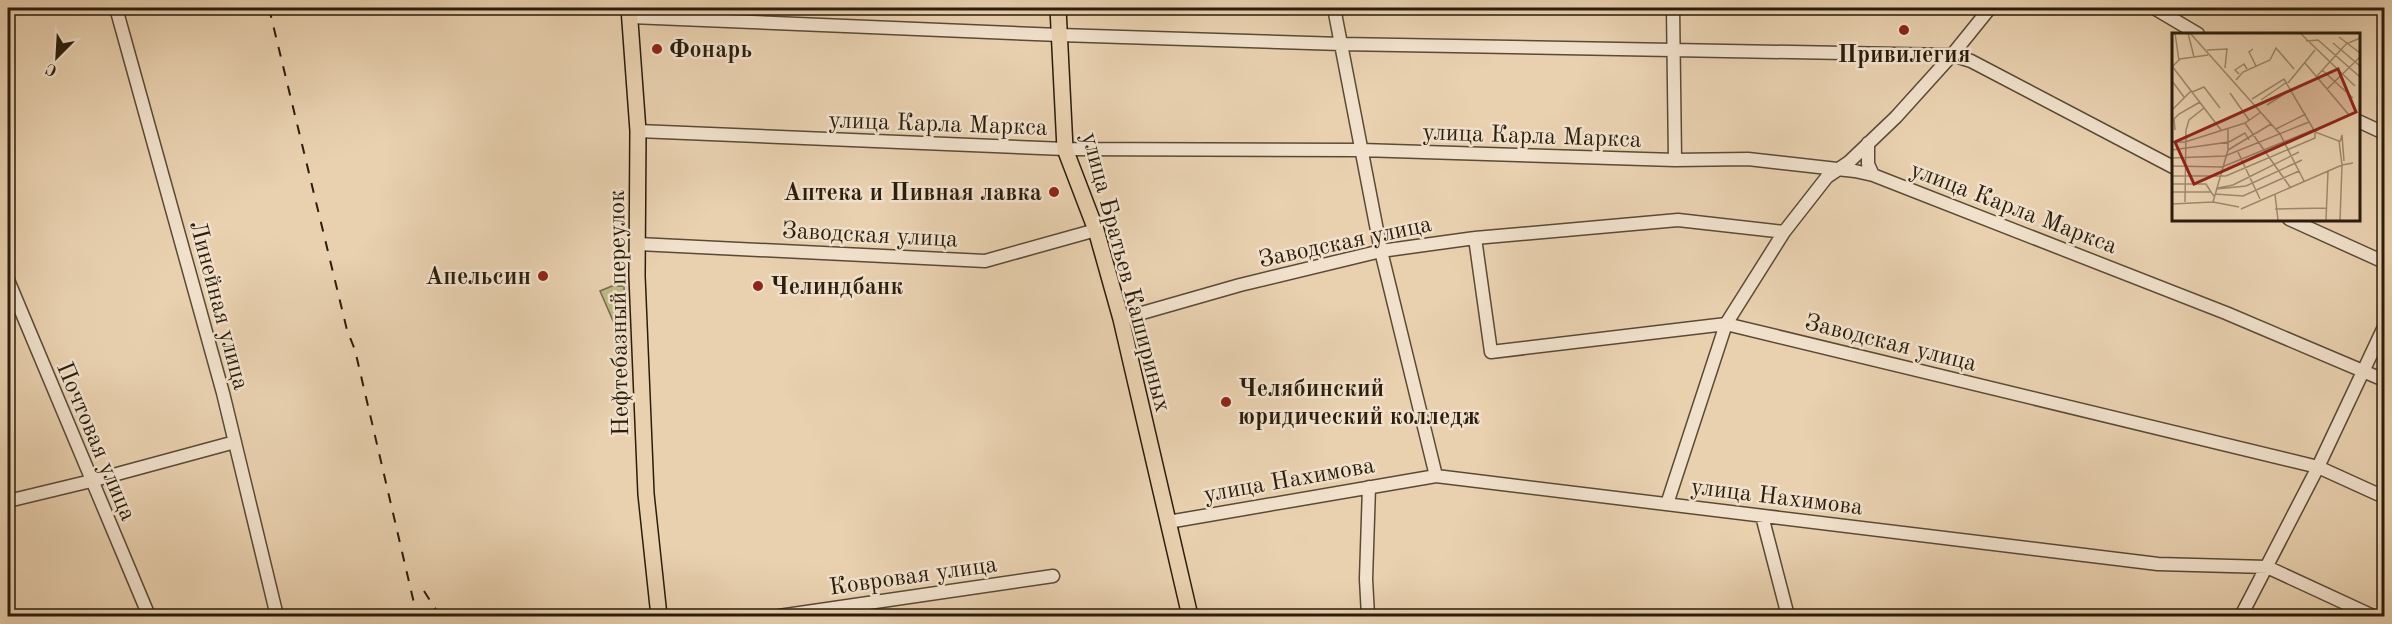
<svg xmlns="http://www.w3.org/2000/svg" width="2392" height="624" viewBox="0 0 2392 624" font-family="'Old Standard TT',serif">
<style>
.green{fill:#bdb987;stroke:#746b4a;stroke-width:1.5}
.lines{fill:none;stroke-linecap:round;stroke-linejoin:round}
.minor-casing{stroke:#5a4a35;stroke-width:15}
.major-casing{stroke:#2a1d0c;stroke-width:18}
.minor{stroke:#f1e1cc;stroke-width:12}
.major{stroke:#e9d1b0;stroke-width:15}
.rail{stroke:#2a1d0c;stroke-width:2;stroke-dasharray:10 10;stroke-linecap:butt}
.poi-dot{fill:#8f2418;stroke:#f1e1cc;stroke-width:2}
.labels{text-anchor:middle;stroke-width:5;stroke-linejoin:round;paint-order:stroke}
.poi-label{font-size:24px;font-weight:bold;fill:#2a1d0c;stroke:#f1e1cc;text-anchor:start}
.street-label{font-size:24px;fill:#2a1d0c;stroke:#f1e1cc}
.inset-road{fill:none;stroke:#9d896e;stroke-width:1.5}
.view{fill:#8f2418;fill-opacity:0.15;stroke:#8f2418;stroke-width:3}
.inset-edge{fill:none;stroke:#2a1d0c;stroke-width:3}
</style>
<rect width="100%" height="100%" fill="#e9d1b0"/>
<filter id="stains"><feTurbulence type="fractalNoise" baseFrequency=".00333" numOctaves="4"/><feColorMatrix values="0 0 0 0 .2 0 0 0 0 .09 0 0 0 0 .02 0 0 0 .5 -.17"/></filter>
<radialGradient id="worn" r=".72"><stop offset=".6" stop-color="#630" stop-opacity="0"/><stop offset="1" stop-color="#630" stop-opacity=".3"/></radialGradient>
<path class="green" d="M 612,286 L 624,286 L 625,330 L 617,330 L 600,291 Z"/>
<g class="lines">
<defs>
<path id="minor" d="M 116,8 L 223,393 L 277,616
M 1334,8 L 1381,251 L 1436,476
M 1673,8 L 1675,160
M 2154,8 L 2198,34
M 631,17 L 1060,35 L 1341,44 L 1952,55 L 1971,61 L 2173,167
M 2358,121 L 2384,133
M 638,131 L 1065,149 L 1361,150 L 1675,160 L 1748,159 L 1855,171 L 1873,175 L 2226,313 L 2384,380
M 1868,143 L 1868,164 L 1873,175
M 2289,219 L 2384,262
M 1475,238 L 1491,352 L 1726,324 L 2318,467 L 2384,497
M 638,244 L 985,261 L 1096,230
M 8,280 L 149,616
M 1121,319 L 1240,285 L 1381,251 L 1475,238 L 1678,220 L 1784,232
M 8,501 L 91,481 L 235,442
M 1667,504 L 1726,324 L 1784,232 L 1827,177 L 1849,162 L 1896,117 L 1952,55 L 1990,8
M 1762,516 L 1788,616
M 1168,522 L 1436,476 L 2158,564 L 2267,567 L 2373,616
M 779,616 L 1053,576
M 1368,616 L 1366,579 L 1369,487
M 2241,616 L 2318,467 L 2384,327"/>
<path id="major" d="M 629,8 L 638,131 L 637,276 L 646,494 L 659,616
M 1058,8 L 1065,149 L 1096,230 L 1121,319 L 1190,616"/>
</defs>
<use href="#minor" class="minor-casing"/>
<use href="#major" class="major-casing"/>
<use href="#minor" class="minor"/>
<use href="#major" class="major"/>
<path class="rail" d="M 269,8 L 347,330 L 355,350 L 417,616
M 424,591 L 440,616"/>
</g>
<g class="poi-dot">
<circle cx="1904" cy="30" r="6"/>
<circle cx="657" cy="49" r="6"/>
<circle cx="1054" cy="192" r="6"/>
<circle cx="543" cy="276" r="6"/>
<circle cx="758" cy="286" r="6"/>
<circle cx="1226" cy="402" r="6"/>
</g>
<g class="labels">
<g class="poi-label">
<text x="669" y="57">Фонарь</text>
<text x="1904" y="62" text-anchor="middle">Привилегия</text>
<text x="1042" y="200" text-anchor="end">Аптека и Пивная лавка</text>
<text x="531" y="284" text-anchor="end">Апельсин</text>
<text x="770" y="294">Челиндбанк</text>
<text x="1238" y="396">Челябинский<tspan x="1238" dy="28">юридический колледж</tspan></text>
</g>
<g class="street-label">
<text transform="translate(938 123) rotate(2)" y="8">улица Карла Маркса</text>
<text transform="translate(1532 135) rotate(2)" y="8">улица Карла Маркса</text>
<text transform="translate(2014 207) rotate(21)" y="8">улица Карла Маркса</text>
<text transform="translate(870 234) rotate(3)" y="8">Заводская улица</text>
<text transform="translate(1345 241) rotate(-12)" y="8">Заводская улица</text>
<text transform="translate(1127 272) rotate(75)" y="8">улица Братьев Кашириных</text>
<text transform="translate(220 305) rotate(75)" y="8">Линейная улица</text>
<text transform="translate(618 313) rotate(-91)" y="8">Нефтебазный переулок</text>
<text transform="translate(1891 342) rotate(14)" y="8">Заводская улица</text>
<text transform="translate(97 441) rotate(67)" y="8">Почтовая улица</text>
<text transform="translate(1289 479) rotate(-10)" y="8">улица Нахимова</text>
<text transform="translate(1777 496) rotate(7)" y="8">улица Нахимова</text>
<text transform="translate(913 575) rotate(-8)" y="8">Ковровая улица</text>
</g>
</g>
<g transform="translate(2172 33)">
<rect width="188" height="188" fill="#e9d1b0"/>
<path class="inset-road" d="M 3,0 L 7,28M 16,0 L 22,24M 18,0 L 108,101 L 132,148M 128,0 L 183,53M 167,4 L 188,20M 134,8 L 146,7 L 188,44M 161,10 L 188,33M 81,16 L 77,19 L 84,33M 35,17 L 55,16 L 53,35M 133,30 L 177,82M 0,33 L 49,97M 0,34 L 8,26 L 36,22M 150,37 L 181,65M 67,41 L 63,37 L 72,31 L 75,36M 145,43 L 174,11 L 188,5M 64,47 L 71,39 L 98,27 L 104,15 L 122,36M 0,48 L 12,64M 116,50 L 143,17M 155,56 L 188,24M 20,59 L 32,54 L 48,75M 58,60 L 77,87M 80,66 L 112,46 L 143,99 L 167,108 L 170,132M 89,67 L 115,49M 95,72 L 120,56M 0,77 L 19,58M 73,90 L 118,154M 188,93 L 188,115M 104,96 L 134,81M 3,97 L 2,86 L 7,81 L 28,69M 0,109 L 13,109 L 73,90 L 89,79M 168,109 L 170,102 L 172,128M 0,117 L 57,109 L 73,100 L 77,107M 56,117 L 99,91M 66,119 L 88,166M 0,125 L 53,123 L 137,89M 0,133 L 50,134 L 141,97M 0,143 L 54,143 L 143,105 L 143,100M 0,151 L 34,151 L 39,159M 46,155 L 61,152 L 127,119M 44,156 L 74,153 L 130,127M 0,159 L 39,159 L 42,163M 43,161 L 71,163 L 127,138M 103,161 L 106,187M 13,169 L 14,97 L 17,87 L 32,75M 41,169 L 56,117 L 56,95M 0,171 L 41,169 L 67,174M 69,176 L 170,132 L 181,130M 103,176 L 155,175M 154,187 L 156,138M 168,187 L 170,132"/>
<path class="view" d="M 166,36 L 184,79 L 22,151 L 3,109 Z"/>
<rect width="188" height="188" class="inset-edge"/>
</g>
<rect width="2392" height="624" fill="none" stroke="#e9d1b0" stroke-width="30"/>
<rect x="9" y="9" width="2374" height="606" fill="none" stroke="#2a1d0c" stroke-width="3"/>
<rect x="15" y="15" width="2362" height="594" fill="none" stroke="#2a1d0c" stroke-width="1.5"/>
<g transform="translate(57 57) rotate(204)" stroke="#f1e1cc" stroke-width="4.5" paint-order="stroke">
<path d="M0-4.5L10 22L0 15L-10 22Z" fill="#2a1d0c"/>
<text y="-9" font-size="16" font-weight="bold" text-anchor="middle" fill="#2a1d0c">С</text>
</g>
<rect width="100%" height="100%" filter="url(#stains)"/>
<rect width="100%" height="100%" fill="url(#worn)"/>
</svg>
